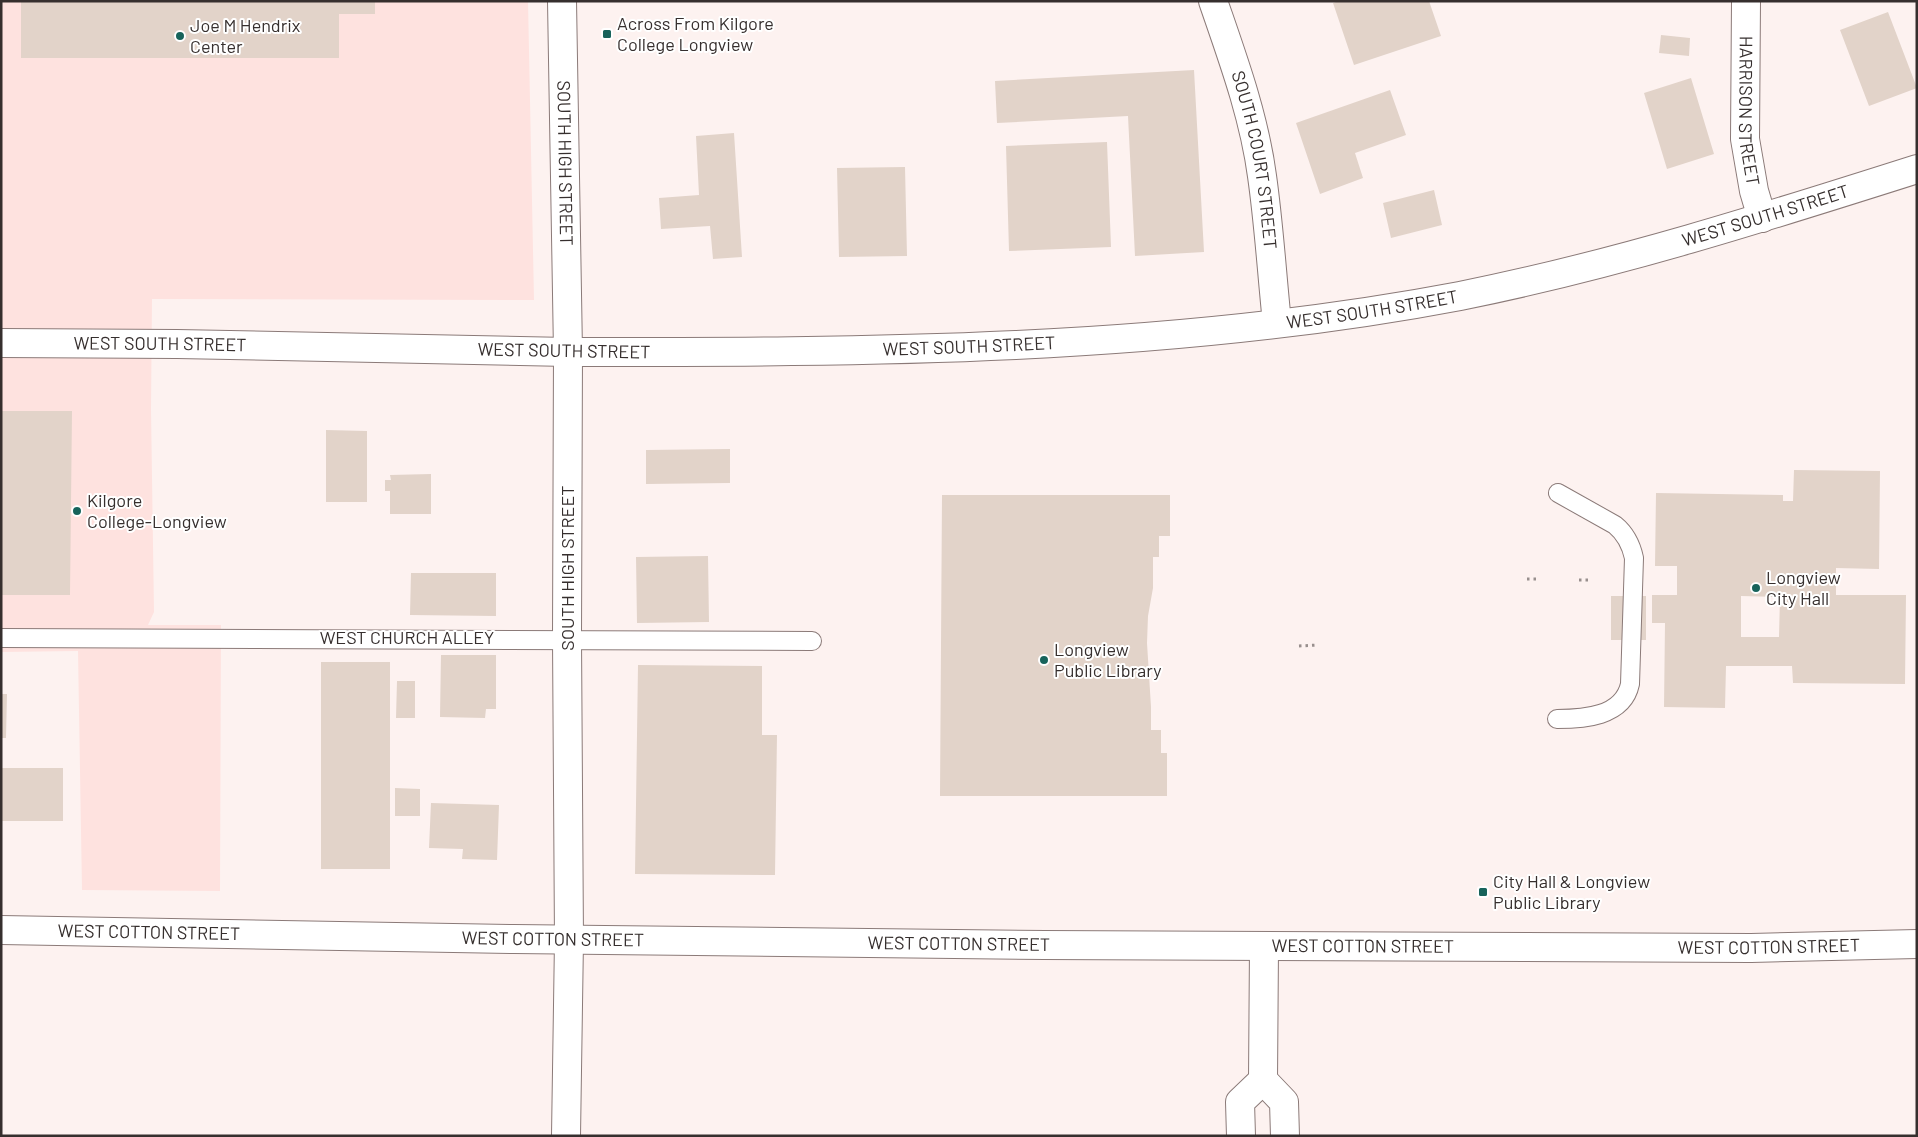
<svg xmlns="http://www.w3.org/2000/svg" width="1918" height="1137" viewBox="0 0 1918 1137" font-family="Barlow,sans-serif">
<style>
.built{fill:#fee2df}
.building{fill:#e2d3c9;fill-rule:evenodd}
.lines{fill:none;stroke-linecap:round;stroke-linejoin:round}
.service-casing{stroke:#8b7a78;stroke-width:20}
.minor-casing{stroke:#8b7a78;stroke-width:30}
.tertiary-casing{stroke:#8b7a78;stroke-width:30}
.secondary-casing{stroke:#8b7a78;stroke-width:30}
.path{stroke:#988f8d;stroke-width:3;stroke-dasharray:2.5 4;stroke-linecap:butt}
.service{stroke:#fff;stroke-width:18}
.minor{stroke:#fff;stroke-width:28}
.tertiary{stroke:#fff;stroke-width:28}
.secondary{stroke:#fff;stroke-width:28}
.poi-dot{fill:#17635b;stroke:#fff;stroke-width:2}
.labels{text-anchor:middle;stroke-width:4;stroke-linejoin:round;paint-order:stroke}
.poi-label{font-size:18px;fill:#362f2e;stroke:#fff;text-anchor:start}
.street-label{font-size:18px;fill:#362f2e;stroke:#fff}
</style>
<rect width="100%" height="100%" fill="#fdf2f0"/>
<path class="built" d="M 1,1 L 528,1 L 534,300 L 152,299 L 151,409 L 154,612 L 148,625 L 221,625 L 220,891 L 82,890 L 78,651 L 1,652 Z"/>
<path class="building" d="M 21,1 L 375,1 L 375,14 L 339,14 L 339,58 L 21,58 Z
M 1339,1 L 1429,1 L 1441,36 L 1354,65 L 1333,3 Z
M 1888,12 L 1917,88 L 1869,106 L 1840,30 Z
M 1661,35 L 1690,38 L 1689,56 L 1659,53 Z
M 1194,70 L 1204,252 L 1135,256 L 1128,116 L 997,123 L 995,81 Z
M 1691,78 L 1714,154 L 1667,169 L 1644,93 Z
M 1390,90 L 1406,135 L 1355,153 L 1363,178 L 1320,194 L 1296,123 Z
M 734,133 L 742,257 L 713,259 L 710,226 L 661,229 L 659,198 L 699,195 L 696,136 Z
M 1107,142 L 1111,247 L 1009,251 L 1006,146 Z
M 905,167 L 907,256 L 839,257 L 837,168 Z
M 1434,190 L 1442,225 L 1391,238 L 1383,203 Z
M 1,411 L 72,411 L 70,595 L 1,595 Z
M 326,430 L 367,431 L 367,502 L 326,502 Z
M 730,449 L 730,483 L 646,484 L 646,450 Z
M 1794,470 L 1880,471 L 1879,569 L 1836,568 L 1836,595 L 1906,595 L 1905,684 L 1793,683 L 1792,666 L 1726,666 L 1725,708 L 1664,707 L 1665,623 L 1652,623 L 1652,595 L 1677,595 L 1677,566 L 1655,566 L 1656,493 L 1783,495 L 1783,501 L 1793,501 ZM 1741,596 L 1780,597 L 1779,637 L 1741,637 Z
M 431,474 L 431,514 L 390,514 L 390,491 L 385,491 L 385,480 L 391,480 L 390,475 Z
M 942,495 L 1170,495 L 1170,536 L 1159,536 L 1159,557 L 1153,557 L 1153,588 L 1148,616 L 1147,643 L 1151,707 L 1151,730 L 1161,730 L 1161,753 L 1167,753 L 1167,796 L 940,796 Z
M 708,556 L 709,622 L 637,623 L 636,557 Z
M 411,573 L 496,573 L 496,616 L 410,615 Z
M 1611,596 L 1646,596 L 1646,640 L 1611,640 Z
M 441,655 L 496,655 L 496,709 L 486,709 L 485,718 L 440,717 Z
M 321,662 L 390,662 L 390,869 L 321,869 Z
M 638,665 L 762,666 L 762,735 L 777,735 L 775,875 L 635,874 Z
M 397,681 L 415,681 L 415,718 L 396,718 Z
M 1,694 L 7,694 L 6,738 L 1,738 Z
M 1,768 L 63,768 L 63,821 L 1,821 Z
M 395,788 L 420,789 L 420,816 L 395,816 Z
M 431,803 L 499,805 L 497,860 L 462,859 L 463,849 L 429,848 Z"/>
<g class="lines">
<defs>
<path id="service" d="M 1,638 L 812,641
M 1557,719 C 1583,719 1623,717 1630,684 L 1634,558 C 1631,544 1626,534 1615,525 L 1558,493"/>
<g id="minor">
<path id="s1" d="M 1213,1 C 1233,59 1254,116 1262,176 C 1269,225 1272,275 1277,323"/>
<path id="s2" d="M 1746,1 L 1745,139 L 1754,191 L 1762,218"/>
<path id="s3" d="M 1,343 L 177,344 L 568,352"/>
<path d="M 1264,947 L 1263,1080 L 1284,1102 L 1285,1136"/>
<path d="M 1241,1136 L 1240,1102 L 1263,1080"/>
</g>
<g id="tertiary">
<path id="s4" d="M 568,352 C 866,352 1166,352 1460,296 C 1615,265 1766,217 1917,169"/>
</g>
<g id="secondary">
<path id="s5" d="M 562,1 L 568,352 L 567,639 L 569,940 L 566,1136"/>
<path id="s6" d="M 1,930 L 514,939 L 1045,945 L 1751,948 L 1917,944"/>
</g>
</defs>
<use href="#service" class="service-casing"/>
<use href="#minor" class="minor-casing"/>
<use href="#tertiary" class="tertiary-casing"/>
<use href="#secondary" class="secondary-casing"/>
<path class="path" d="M 1527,579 L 1537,579
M 1579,580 L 1590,580
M 1299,646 L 1317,645"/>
<use href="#service" class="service"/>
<use href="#minor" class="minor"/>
<use href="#tertiary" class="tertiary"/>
<use href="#secondary" class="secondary"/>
</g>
<g class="poi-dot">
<rect x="602" y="29" width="10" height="10" rx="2.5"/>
<circle cx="180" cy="36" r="5"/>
<circle cx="77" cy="511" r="5"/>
<circle cx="1756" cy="588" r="5"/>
<circle cx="1044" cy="660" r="5"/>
<rect x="1478" y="887" width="10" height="10" rx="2.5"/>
</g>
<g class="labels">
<g class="poi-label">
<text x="617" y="30">Across From Kilgore<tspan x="617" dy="21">College Longview</tspan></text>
<text x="190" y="32">Joe M Hendrix<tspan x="190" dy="21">Center</tspan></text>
<text x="87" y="507">Kilgore<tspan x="87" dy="21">College-Longview</tspan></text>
<text x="1766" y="584">Longview<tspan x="1766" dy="21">City Hall</tspan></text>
<text x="1054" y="656">Longview<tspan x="1054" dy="21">Public Library</tspan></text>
<text x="1493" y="888">City Hall &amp; Longview<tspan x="1493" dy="21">Public Library</tspan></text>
</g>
<g class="street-label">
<text dy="6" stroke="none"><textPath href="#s2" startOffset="110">HARRISON STREET</textPath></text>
<text dy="6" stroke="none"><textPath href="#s1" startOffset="165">SOUTH COURT STREET</textPath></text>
<text dy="6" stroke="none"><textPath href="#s5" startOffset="162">SOUTH HIGH STREET</textPath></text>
<text dy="6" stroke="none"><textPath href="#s4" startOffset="1211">WEST SOUTH STREET</textPath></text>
<text dy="6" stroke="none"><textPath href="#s4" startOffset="806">WEST SOUTH STREET</textPath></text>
<text dy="6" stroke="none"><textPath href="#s3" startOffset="159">WEST SOUTH STREET</textPath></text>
<text dy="6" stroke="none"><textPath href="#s4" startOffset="401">WEST SOUTH STREET</textPath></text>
<text transform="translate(564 351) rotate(1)" y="6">WEST SOUTH STREET</text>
<text transform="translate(568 568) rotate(-90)" y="6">SOUTH HIGH STREET</text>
<text x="407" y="644">WEST CHURCH ALLEY</text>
<text dy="6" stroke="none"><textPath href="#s6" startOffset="148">WEST COTTON STREET</textPath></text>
<text dy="6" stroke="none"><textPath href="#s6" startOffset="552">WEST COTTON STREET</textPath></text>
<text dy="6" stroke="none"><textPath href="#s6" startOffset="958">WEST COTTON STREET</textPath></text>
<text dy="6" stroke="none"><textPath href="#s6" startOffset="1362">WEST COTTON STREET</textPath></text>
<text dy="6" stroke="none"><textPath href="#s6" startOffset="1768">WEST COTTON STREET</textPath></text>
</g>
</g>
<rect width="1918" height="1137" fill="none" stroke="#362f2e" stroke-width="5"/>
</svg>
